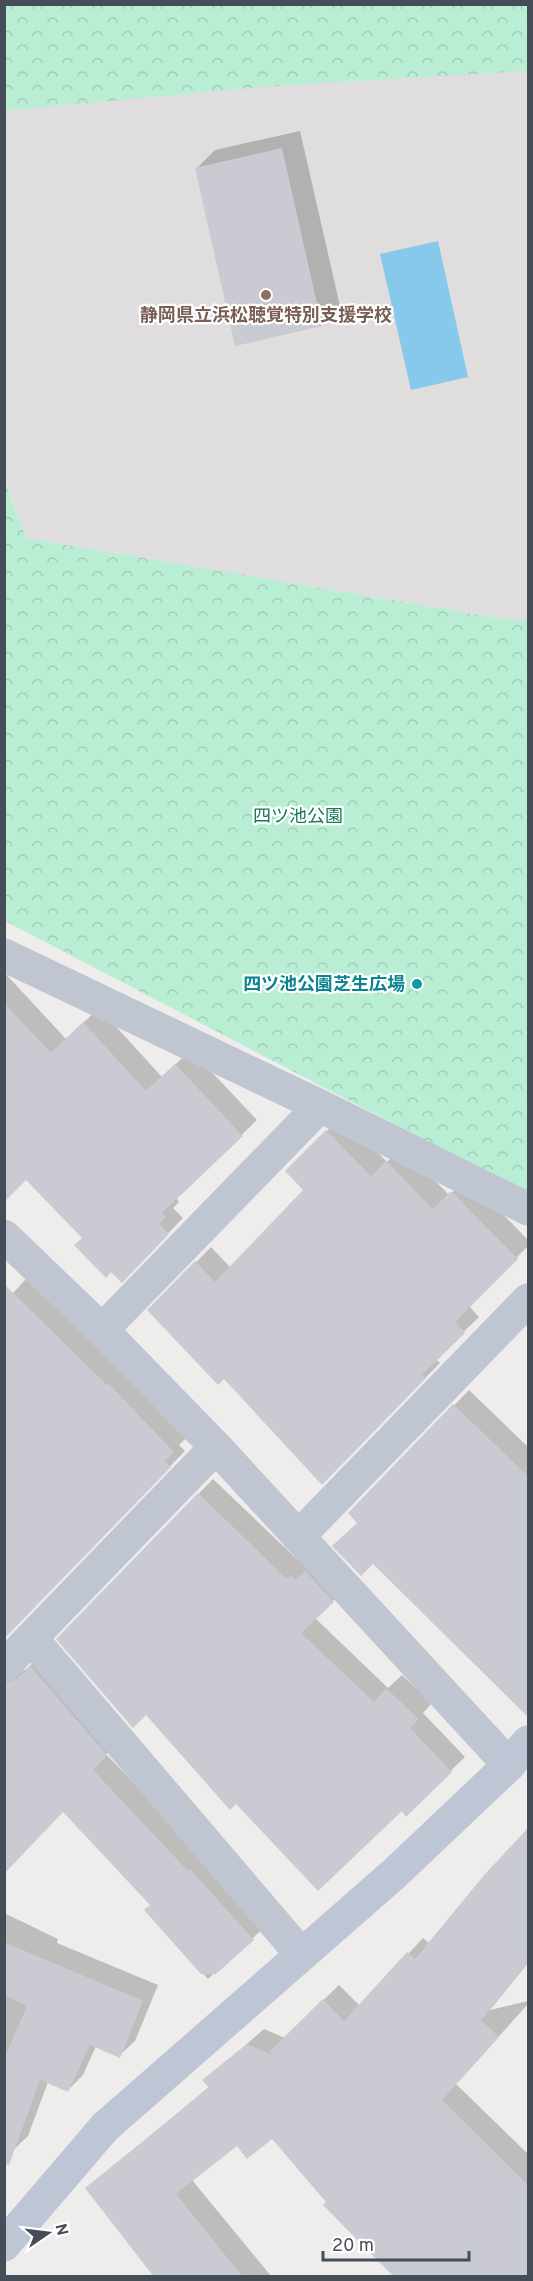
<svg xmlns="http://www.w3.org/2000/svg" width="533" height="2281" viewBox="0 0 533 2281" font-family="Overpass,'Noto Sans JP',sans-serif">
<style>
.education{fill:#e0ddde}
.forest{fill:url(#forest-crowns)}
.water{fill:#86c9eb}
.shadow{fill:#0003}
.building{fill:#c9cad2}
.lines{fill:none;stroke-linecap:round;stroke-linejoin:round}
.street{stroke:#bfc6d2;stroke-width:33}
.secondary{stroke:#bec6d6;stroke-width:33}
.education-dot{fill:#8d6e63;stroke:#fff;stroke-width:2}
.culture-dot{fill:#0f9aa8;stroke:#fff;stroke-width:2}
.labels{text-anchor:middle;stroke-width:4.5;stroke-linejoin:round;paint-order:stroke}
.education-label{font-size:18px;font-weight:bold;fill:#785e54;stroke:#fff}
.park-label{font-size:18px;fill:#167a55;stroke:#fff}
.culture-label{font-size:18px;font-weight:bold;fill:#0d838f;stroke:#fff;text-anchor:end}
</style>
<defs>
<pattern id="forest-crowns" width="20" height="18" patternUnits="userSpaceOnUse" patternTransform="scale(1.5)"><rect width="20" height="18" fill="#b9eed4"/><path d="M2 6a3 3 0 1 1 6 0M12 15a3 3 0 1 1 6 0" fill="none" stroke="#a0ceb8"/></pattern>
</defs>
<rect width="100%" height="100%" fill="#efecec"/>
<path class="education" d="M 528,69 L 528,620 L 516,621 L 26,538 L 5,478 L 5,111 L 273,85 Z"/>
<path class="forest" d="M 5,4 L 528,5 L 528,71 L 273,86 L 5,111 Z
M 4,478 L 26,538 L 516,621 L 528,620 L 528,1194 L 5,921 Z"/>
<path class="water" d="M 438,241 L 468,377 L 411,390 L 380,254 Z"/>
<path class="shadow" d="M 300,131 L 340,306 L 321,325 L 196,169 L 215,150 Z
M 4,972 L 66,1039 L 99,1008 L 162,1077 L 191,1050 L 257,1120 L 176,1198 L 179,1202 L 173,1208 L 183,1218 L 122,1281 L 84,1237 L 26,1178 L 4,1168 Z
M 342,1116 L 387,1162 L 402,1147 L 449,1195 L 468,1178 L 528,1240 L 528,1246 L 469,1306 L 479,1317 L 436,1359 L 440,1363 L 322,1483 L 224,1377 L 149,1310 L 211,1247 L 231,1268 L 305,1190 L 287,1171 Z
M 28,1277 L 188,1436 L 179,1445 L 185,1451 L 5,1636 L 12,1294 Z
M 469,1390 L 528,1447 L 528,1683 L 512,1700 L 350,1513 Z
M 213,1479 L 303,1565 L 347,1587 L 315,1618 L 388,1688 L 402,1675 L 432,1703 L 423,1713 L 465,1757 L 406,1814 L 402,1809 L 236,1802 L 146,1713 L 58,1639 Z
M 46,1652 L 121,1740 L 106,1754 L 268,1924 L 208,1979 L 146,1910 L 152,1904 L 4,1703 L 4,1662 L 14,1670 L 25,1670 Z
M 528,1830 L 528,1963 L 490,2010 L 528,2001 L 528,2004 L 456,2084 L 528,2154 L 528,2276 L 396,2276 L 272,2137 L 237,2144 L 192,2180 L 271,2276 L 156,2276 L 87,2188 L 209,2087 L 204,2081 L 264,2029 L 285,2038 L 339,1985 L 360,2006 L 423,1938 L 430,1944 L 486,1875 Z
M 4,1913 L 58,1939 L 57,1943 L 158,1985 L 135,2041 L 119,2056 L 96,2046 L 83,2075 L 68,2090 L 48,2082 L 28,2136 L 4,2159 Z"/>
<path class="building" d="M 282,148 L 322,326 L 235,346 L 195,168 Z
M 4,1003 L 51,1053 L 83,1022 L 146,1091 L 175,1064 L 243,1136 L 162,1213 L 166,1217 L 159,1224 L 169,1234 L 122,1283 L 111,1272 L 106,1278 L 74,1245 L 82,1238 L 26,1180 L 4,1202 Z
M 326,1130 L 371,1176 L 386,1161 L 433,1209 L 450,1192 L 453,1193 L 518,1259 L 455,1322 L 465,1333 L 422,1375 L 426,1378 L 322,1485 L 224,1379 L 218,1385 L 147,1310 L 195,1261 L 215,1282 L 303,1190 L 285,1171 Z
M 4,1284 L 107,1385 L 108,1383 L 174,1452 L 165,1461 L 171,1467 L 4,1639 Z
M 453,1404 L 528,1476 L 528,1717 L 373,1564 L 361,1576 L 332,1546 L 357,1523 L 348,1513 Z
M 198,1493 L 287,1579 L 291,1575 L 295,1580 L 305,1571 L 334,1602 L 301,1633 L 374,1702 L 386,1688 L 419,1719 L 410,1728 L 452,1772 L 406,1817 L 402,1811 L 318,1891 L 236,1804 L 230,1810 L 146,1715 L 133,1728 L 56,1639 Z
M 30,1666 L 107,1755 L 93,1770 L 188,1871 L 190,1869 L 254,1940 L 216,1974 L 201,1974 L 144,1910 L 150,1905 L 63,1812 L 4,1874 L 4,1684 L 17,1679 Z
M 528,1828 L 528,1962 L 481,2020 L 499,2037 L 442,2100 L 528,2185 L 528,2277 L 394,2277 L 323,2205 L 326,2202 L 272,2139 L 247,2159 L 237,2146 L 176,2194 L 243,2277 L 154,2277 L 85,2188 L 209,2088 L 202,2080 L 247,2044 L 273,2055 L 270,2051 L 323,1999 L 344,2021 L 407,1952 L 415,1959 L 485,1874 Z
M 4,1942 L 143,2001 L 120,2058 L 90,2045 L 68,2092 L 40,2080 L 9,2165 L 4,2164 L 4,2059 L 27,2006 L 4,1995 Z"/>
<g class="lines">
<path class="street" d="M 4,955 L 320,1106 L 528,1209
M 4,1236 L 102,1330 L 216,1447
M 102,1330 L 320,1106
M 298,1537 L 528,1300
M 32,1639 L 300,1953
M 4,1666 L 216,1447 L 509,1765"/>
<path class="secondary" d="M 4,2245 L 105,2127 L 395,1873 L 509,1765 L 528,1742"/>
</g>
<circle class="education-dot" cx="266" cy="295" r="6"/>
<circle class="culture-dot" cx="417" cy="984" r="6"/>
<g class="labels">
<g class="education-label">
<text x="266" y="321">静岡県立浜松聴覚特別支援学校</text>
</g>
<g class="park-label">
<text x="298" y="822">四ツ池公園</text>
</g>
<g class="culture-label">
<text x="405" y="990">四ツ池公園芝生広場</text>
</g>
</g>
<rect width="533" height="2281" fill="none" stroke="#454d59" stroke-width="12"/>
<g transform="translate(48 2233) rotate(76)" stroke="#ffffff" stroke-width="4.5" paint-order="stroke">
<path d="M0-4.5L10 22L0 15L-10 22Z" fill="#454d59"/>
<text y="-9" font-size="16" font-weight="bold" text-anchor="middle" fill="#454d59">N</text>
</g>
<path d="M323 2251v9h146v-9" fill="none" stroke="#454d59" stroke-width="3"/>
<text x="332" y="2251" font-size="18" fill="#454d59" stroke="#ffffff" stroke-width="4.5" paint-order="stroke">20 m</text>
</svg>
